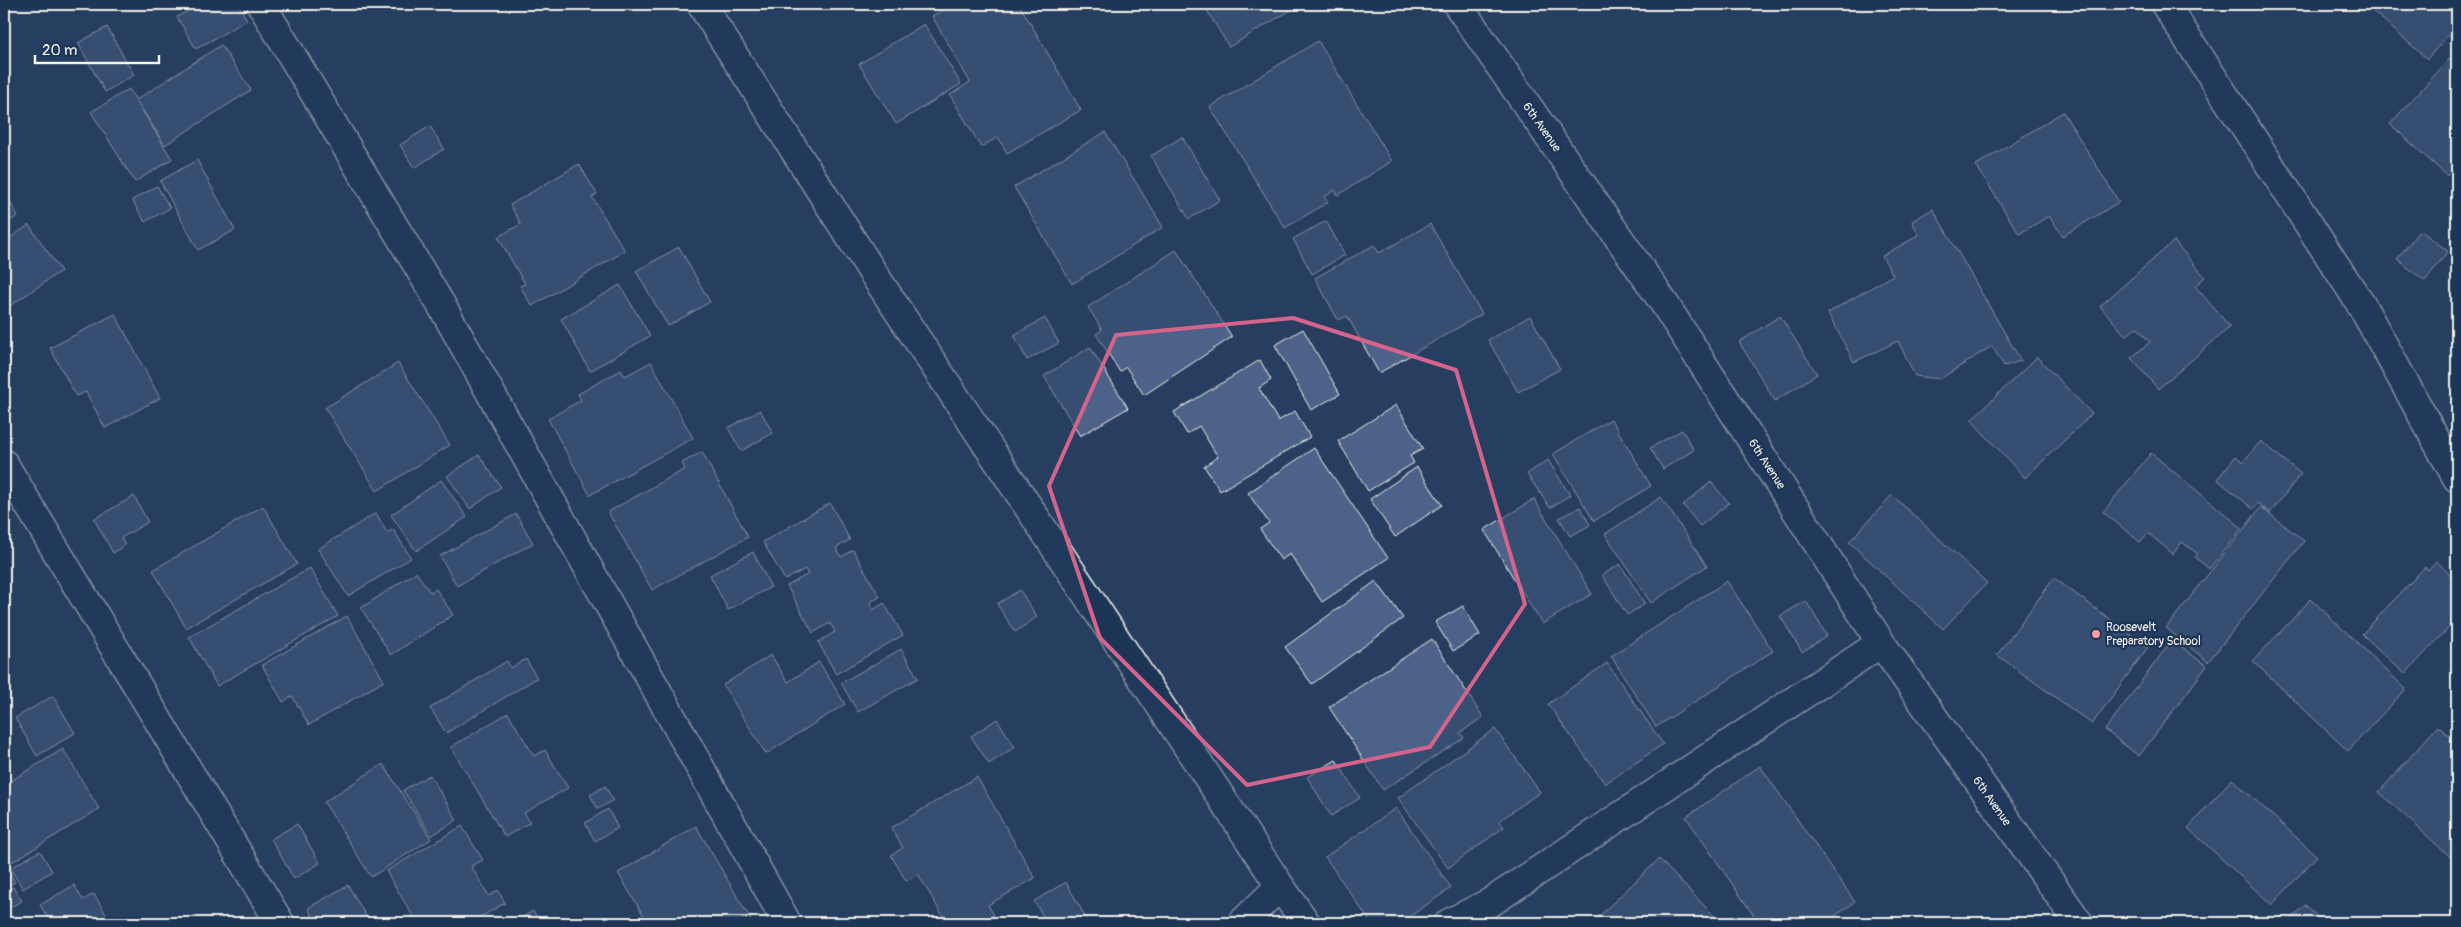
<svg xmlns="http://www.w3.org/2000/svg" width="2461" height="927" viewBox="0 0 2461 927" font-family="Pangolin,sans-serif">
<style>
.building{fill:#4e6289;stroke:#f4f1e8}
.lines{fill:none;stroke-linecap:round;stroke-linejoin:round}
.street-casing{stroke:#f4f1e8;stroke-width:31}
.street{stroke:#1d3557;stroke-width:28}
.marked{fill:none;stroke:#d4648c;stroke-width:4;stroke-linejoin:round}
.poi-dot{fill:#ff9aa2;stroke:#1d3557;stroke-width:2}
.labels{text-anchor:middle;stroke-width:4.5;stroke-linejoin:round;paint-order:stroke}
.street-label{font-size:12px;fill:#f4f1e8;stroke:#1d3557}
.poi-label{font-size:12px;fill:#f4f1e8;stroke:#1d3557;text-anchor:start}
</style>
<rect width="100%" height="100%" fill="#273e61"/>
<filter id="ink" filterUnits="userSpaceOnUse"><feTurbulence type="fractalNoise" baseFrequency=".02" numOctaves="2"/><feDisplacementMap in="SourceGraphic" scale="10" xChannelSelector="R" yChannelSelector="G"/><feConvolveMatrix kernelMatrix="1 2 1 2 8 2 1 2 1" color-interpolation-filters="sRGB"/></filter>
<g filter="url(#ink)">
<path class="building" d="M 200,4 L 238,4 L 247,20 L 196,49 L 177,17 Z
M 954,4 L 1019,4 L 1081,110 L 1007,153 L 998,137 L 981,147 L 950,95 L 970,82 L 932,16 Z
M 1203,4 L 1301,4 L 1229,47 Z
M 2365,4 L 2457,4 L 2457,40 L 2456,42 L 2448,35 L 2427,59 Z
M 924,24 L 961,84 L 896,124 L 859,64 Z
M 107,27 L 134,75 L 105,92 L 78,43 Z
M 1318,41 L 1392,161 L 1338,195 L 1335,190 L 1324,197 L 1328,202 L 1285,228 L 1210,107 Z
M 221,45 L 251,90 L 165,145 L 136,100 Z
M 2453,55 L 2457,59 L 2457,165 L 2447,176 L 2390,124 Z
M 129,89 L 172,159 L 135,182 L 91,112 Z
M 2063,112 L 2119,202 L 2063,236 L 2049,216 L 2019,234 L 1976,165 Z
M 430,126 L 444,149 L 414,168 L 400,145 Z
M 1105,132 L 1163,227 L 1072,284 L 1014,187 Z
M 1182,137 L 1220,200 L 1189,219 L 1151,156 Z
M 197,160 L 235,230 L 198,250 L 160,181 Z
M 579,164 L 597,194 L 592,197 L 625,251 L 532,306 L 520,286 L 525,284 L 498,237 L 521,224 L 510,205 Z
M 157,186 L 170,208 L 145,222 L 132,200 Z
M 4,191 L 18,216 L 4,224 Z
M 1933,209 L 2021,361 L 2004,366 L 1992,346 L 1940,379 L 1915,376 L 1898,341 L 1854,362 L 1828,313 L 1893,275 L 1882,256 L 1919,235 L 1912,221 Z
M 1326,221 L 1345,255 L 1312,274 L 1293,239 Z
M 1430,224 L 1482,314 L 1379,373 L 1347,316 L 1338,320 L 1315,278 L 1374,245 L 1379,253 Z
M 29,225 L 61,271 L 10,306 L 4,297 L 4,242 Z
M 2420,230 L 2448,251 L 2425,281 L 2397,259 Z
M 2174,241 L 2205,277 L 2195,286 L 2230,327 L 2158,389 L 2131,358 L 2150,342 L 2137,327 L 2126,336 L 2100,306 Z
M 679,247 L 710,302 L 668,326 L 636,271 Z
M 1176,250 L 1232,337 L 1144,395 L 1126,367 L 1120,372 L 1096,334 L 1102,330 L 1088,307 Z
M 620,285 L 650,336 L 590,371 L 561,319 Z
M 115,314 L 160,398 L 105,428 L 86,392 L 76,396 L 50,348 Z
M 1530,316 L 1560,369 L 1518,392 L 1488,340 Z
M 1780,316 L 1817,374 L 1775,401 L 1739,342 Z
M 1045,318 L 1059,343 L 1027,360 L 1014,335 Z
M 1303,329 L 1340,394 L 1311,410 L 1275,345 Z
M 1090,347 L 1128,408 L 1080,436 L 1044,376 Z
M 2037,357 L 2092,414 L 2025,478 L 1971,420 Z
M 1260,360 L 1271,380 L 1259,388 L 1278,421 L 1295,411 L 1310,437 L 1220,491 L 1204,466 L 1218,457 L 1199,426 L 1187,434 L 1174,412 Z
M 651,362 L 693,438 L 590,495 L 548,419 L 581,400 L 578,394 L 621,370 L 625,376 Z
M 398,363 L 450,445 L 377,491 L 325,408 Z
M 1396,405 L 1423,449 L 1410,456 L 1414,463 L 1368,491 L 1338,441 Z
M 760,410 L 773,433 L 741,451 L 728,428 Z
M 1611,419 L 1651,486 L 1594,521 L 1553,454 Z
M 1682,430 L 1694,450 L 1663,469 L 1650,448 Z
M 2261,441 L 2301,474 L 2270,513 L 2258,503 L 2253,509 L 2217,479 L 2236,456 L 2243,462 Z
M 1314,448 L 1388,558 L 1322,602 L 1290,554 L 1281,560 L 1260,529 L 1269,523 L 1248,493 Z
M 702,452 L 748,537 L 652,590 L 608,512 L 685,469 L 682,463 Z
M 2151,453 L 2242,528 L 2209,569 L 2195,557 L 2198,554 L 2182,542 L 2173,554 L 2148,533 L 2140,542 L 2103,512 Z
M 479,455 L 501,487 L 470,509 L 447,476 Z
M 1548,460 L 1570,495 L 1550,508 L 1527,474 Z
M 1417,467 L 1442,505 L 1395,537 L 1370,499 Z
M 441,480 L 467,517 L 416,551 L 391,515 Z
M 1711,482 L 1729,503 L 1700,526 L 1683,505 Z
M 1892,495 L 1987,583 L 1943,629 L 1849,542 Z
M 134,496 L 148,522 L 121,538 L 125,545 L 113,553 L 94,519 Z
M 1661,497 L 1707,566 L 1651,603 L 1605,534 Z
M 1534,499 L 1592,594 L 1542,624 L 1484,530 Z
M 830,503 L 850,540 L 836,548 L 841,557 L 853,550 L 880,597 L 870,602 L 873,610 L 884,603 L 903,635 L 836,674 L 818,642 L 835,632 L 830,623 L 813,633 L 787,586 L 808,574 L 805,569 L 785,580 L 763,542 Z
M 263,506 L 297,564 L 186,628 L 153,570 Z
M 1580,507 L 1590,525 L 1570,536 L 1559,518 Z
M 2261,507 L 2304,541 L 2208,662 L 2166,628 Z
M 376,513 L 387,533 L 393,529 L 411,558 L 348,596 L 318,549 Z
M 516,514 L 533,543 L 457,586 L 440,556 Z
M 753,552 L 771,587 L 728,610 L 710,575 Z
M 2436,561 L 2457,581 L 2457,619 L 2405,674 L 2362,634 L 2425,567 L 2428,570 Z
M 1620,564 L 1645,604 L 1627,615 L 1602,575 Z
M 310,568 L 338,616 L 217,686 L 189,637 Z
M 416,572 L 430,592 L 436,589 L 453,615 L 391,655 L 361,608 Z
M 2054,578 L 2148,647 L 2092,724 L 1997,655 Z
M 1376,581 L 1403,618 L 1312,684 L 1285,647 Z
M 1727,581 L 1773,651 L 1656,727 L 1611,656 Z
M 1020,590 L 1037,617 L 1015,632 L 997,604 Z
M 2311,599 L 2406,689 L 2348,751 L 2253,661 Z
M 1806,601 L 1827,636 L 1802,652 L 1780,616 Z
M 1463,606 L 1480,635 L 1453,651 L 1435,622 Z
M 347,616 L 384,681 L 309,725 L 292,696 L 283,702 L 262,665 Z
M 1432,639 L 1483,717 L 1460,733 L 1464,738 L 1383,790 L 1329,707 Z
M 2172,640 L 2207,666 L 2139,756 L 2105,730 Z
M 901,649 L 918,678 L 858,712 L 841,683 Z
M 771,655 L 788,682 L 819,662 L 845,704 L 766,754 L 723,685 Z
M 526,659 L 537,678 L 446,733 L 430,708 L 507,661 L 511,668 Z
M 1607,663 L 1663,744 L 1605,784 L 1548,704 Z
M 53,696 L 75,733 L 37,756 L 15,718 Z
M 508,713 L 534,756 L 545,750 L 568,788 L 524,813 L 530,822 L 505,837 L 451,747 Z
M 997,719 L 1015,747 L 989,764 L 971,736 Z
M 2438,726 L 2457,743 L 2457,863 L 2379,792 Z
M 1495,729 L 1540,792 L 1499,821 L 1504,827 L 1448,868 L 1398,798 Z
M 63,749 L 99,809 L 12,862 L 4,849 L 4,785 Z
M 1336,760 L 1360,798 L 1331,816 L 1307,777 Z
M 383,764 L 431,839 L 371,877 L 324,802 Z
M 1760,766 L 1855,902 L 1825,923 L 1759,923 L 1686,817 Z
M 430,775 L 457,820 L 431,836 L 403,790 Z
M 977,777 L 1035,878 L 988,905 L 994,915 L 980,923 L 947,923 L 918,874 L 906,881 L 891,855 L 903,848 L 891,828 Z
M 2232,779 L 2317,856 L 2272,905 L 2188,828 Z
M 605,786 L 613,800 L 598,809 L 590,795 Z
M 1396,808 L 1451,888 L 1400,923 L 1371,923 L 1325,857 Z
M 608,809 L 618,828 L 595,841 L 585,823 Z
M 297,824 L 320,863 L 294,879 L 271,839 Z
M 462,826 L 483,860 L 471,866 L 489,896 L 498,890 L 505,903 L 470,923 L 417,923 L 386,871 Z
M 696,826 L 751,920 L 745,923 L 648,923 L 618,873 Z
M 40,851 L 52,871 L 23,889 L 10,868 Z
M 1659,859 L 1719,921 L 1717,923 L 1592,923 Z
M 4,863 L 15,882 L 4,888 Z
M 1066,882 L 1087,920 L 1080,923 L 1047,923 L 1034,901 Z
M 74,885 L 83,900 L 94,894 L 111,923 L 51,923 L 40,905 Z
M 348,885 L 370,923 L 316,923 L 308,908 Z
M 13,887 L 22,901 L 7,909 L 4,903 L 4,893 Z
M 2305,905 L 2324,923 L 2288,923 Z
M 533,911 L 541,923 L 512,923 Z"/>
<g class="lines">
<defs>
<path id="street" d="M 261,4 L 443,308 L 787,923
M 701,4 L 877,279 L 1280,886 L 1306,923
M 1457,4 L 1664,303 L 1881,643 L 2079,923
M 2165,4 L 2362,306 L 2457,478
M 4,464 L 280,923
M 1242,923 L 1280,886
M 1449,923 L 1491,902 L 1881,643"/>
</defs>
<use href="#street" class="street-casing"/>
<use href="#street" class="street"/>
</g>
</g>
<path d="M0 0H2461V927H0ZM 1293,318 L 1456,370 L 1525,604 L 1430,747 L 1247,785 L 1100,638 L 1049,486 L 1116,335 Z" fill="#273e61" fill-opacity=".55" fill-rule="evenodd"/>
<path class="marked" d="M 1293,318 L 1456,370 L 1525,604 L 1430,747 L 1247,785 L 1100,638 L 1049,486 L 1116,335 Z"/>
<circle class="poi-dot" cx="2096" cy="634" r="5"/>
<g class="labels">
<g class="street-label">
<text transform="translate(1542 127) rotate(55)" y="4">6th Avenue</text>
<text transform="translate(1767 464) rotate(57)" y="4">6th Avenue</text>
<text transform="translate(1992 801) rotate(55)" y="4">6th Avenue</text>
</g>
<g class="poi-label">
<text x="2106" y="631">Roosevelt<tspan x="2106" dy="14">Preparatory School</tspan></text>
</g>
</g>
<rect width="2461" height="927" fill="none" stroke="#1d3557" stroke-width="20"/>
<rect x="10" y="10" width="2441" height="907" fill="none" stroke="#f4f1e8" stroke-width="2" filter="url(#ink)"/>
<path d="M35 55v8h124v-8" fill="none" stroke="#f4f1e8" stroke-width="2.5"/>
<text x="42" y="55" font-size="15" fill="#f4f1e8" stroke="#1d3557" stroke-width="4" paint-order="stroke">20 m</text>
</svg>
